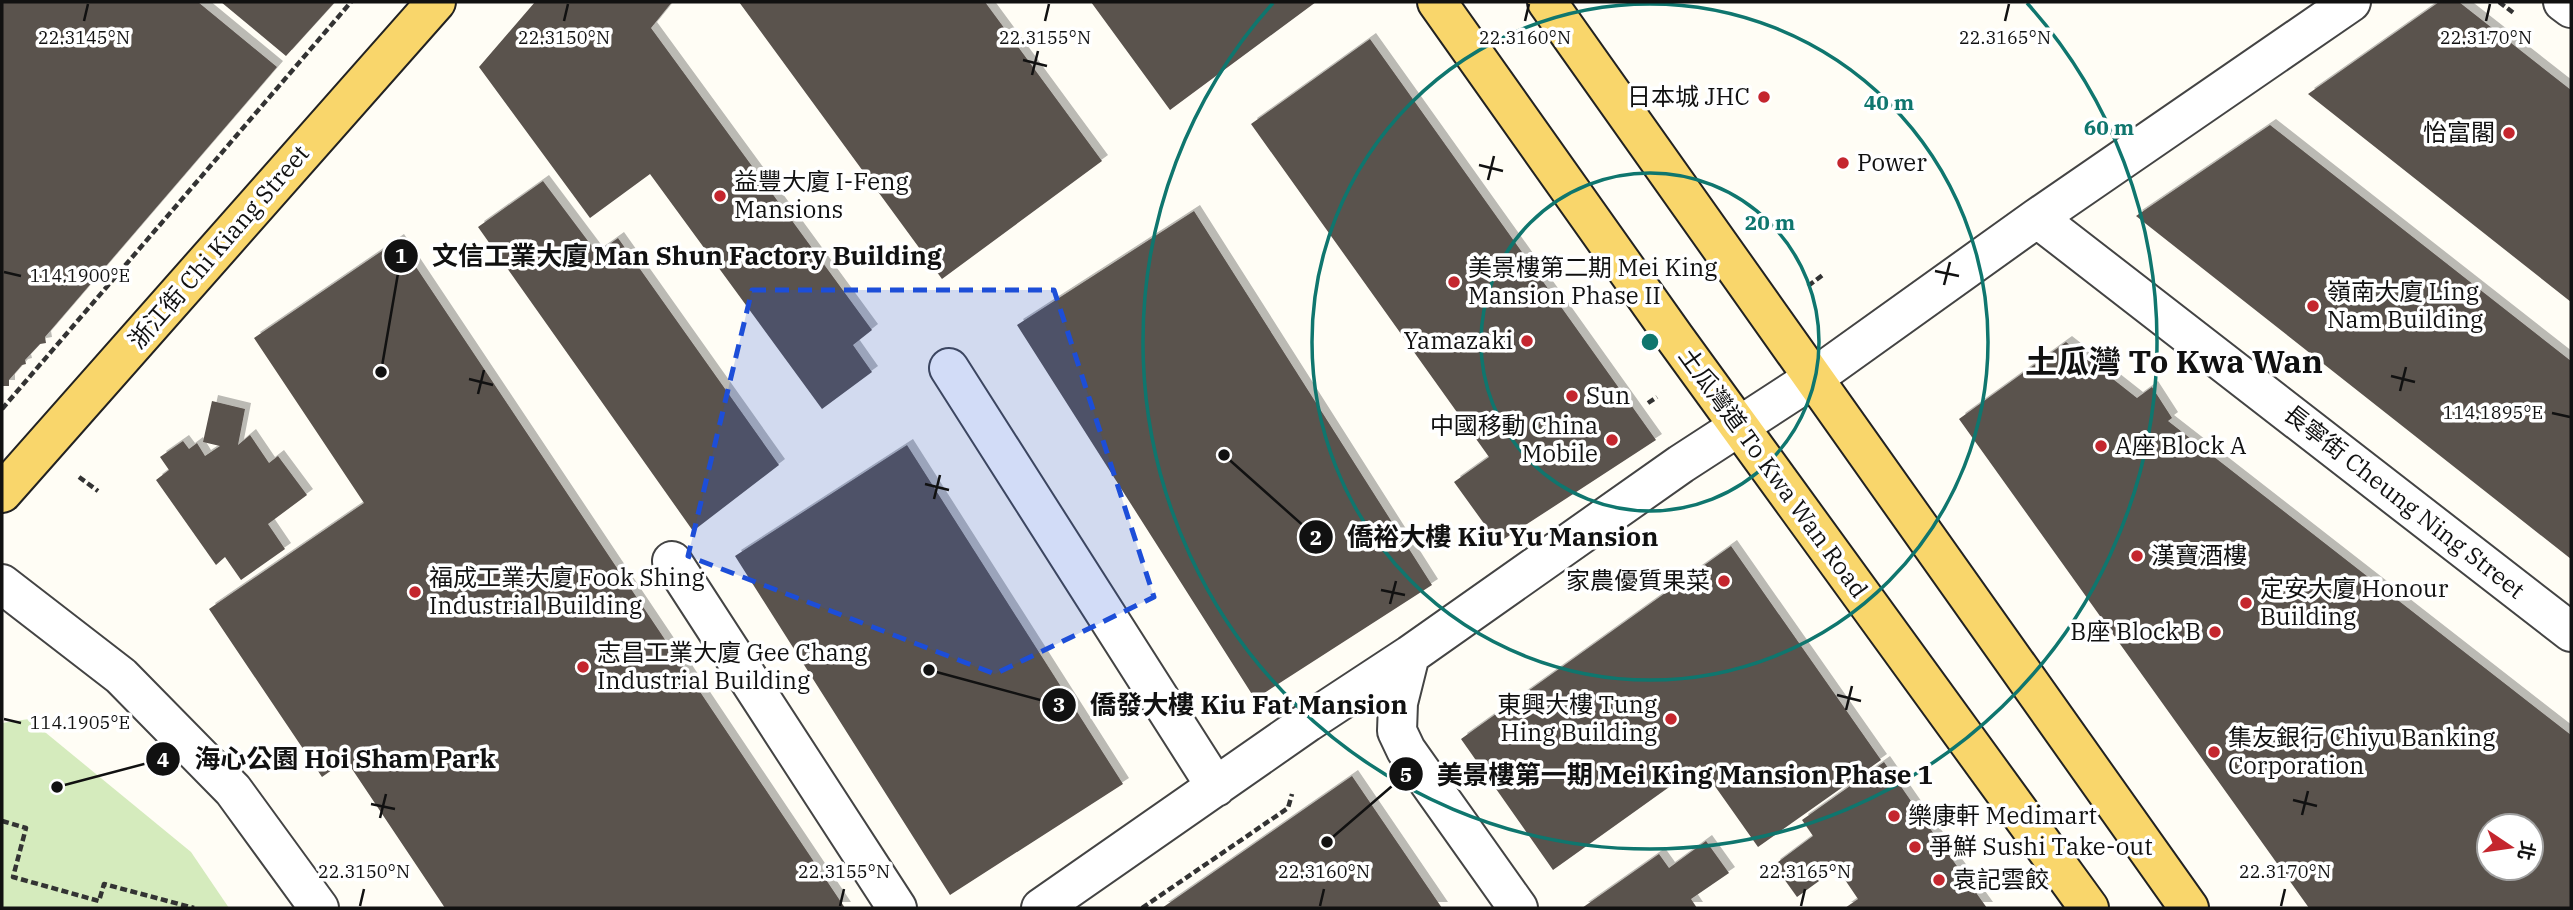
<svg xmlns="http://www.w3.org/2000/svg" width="2573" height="910" viewBox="0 0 2573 910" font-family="'IBM Plex Serif','Noto Sans TC',serif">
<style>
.green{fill:#d5ebbd}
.building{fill:#5a524d;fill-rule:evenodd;filter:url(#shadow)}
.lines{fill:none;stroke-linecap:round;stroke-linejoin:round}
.minor-casing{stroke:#444;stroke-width:42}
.major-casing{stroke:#222;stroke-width:42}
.path{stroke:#333;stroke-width:4.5;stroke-dasharray:7 3.5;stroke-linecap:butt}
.minor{stroke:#fff;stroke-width:38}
.major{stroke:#f9d66b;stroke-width:38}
.marked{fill:#1d4ed8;fill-opacity:0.2;stroke:#1d4ed8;stroke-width:5;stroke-dasharray:14 9;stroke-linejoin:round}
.ticks{fill:none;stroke:#111;stroke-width:2.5}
.ring{fill:none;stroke:#0f766e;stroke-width:3.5}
.poi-dot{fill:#c4262e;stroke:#fff;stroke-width:2.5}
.labels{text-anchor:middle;stroke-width:7;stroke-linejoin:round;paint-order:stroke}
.poi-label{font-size:24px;fill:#111;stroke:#fff;text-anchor:start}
.street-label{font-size:24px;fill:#111;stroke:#fff}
.district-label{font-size:32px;font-weight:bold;fill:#111;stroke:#fff}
.ticks-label{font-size:18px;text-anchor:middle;fill:#111;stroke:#fff;stroke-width:7;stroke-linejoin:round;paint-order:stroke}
.centre{fill:#0f766e;stroke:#fff;stroke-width:3.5}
.ring-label{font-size:21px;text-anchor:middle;font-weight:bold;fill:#0f766e;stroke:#fff;stroke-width:7;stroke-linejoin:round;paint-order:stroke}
.leader{fill:none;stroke:#111;stroke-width:2.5}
.callout-dot{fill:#111;stroke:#fff;stroke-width:2.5}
.mark-label{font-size:21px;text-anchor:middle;font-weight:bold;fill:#fff}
.callout-label{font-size:26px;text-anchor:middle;font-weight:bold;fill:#111;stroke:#fff;stroke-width:7;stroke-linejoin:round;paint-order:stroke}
</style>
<defs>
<filter id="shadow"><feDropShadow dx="6" dy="-6" stdDeviation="0" flood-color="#0004"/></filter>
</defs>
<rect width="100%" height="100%" fill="#fffdf5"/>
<path class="green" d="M 29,719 L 191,852 L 229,908 L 2,908 L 2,723 Z"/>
<path class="building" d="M 2,2 L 198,2 L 277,67 L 45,337 L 46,343 L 40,344 L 25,360 L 26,364 L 22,365 L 9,380 L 9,386 L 2,386 Z
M 221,2 L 335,2 L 286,56 Z
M 535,2 L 672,2 L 651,28 L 872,330 L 853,345 L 872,372 L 822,409 L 650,174 L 590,218 L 479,67 Z
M 739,2 L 985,2 L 1102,161 L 942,279 Z
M 1091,2 L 1316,2 L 1170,110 Z
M 2439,2 L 2459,2 L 2571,90 L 2571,302 L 2308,94 Z
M 1370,39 L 1656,440 L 1498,543 L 1454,482 L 1489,457 L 1251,124 Z
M 2270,125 L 2571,361 L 2571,559 L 2136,216 Z
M 543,181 L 597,253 L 618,238 L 779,465 L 693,531 L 478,227 Z
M 1194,211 L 1432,585 L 1255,699 L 1017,325 Z
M 398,240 L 621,574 L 845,908 L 445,908 L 346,760 L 322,777 L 209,609 L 364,503 L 254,338 Z
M 2066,342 L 2137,398 L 2152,387 L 2172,418 L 2168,421 L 2571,735 L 2571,908 L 2309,908 L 1959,419 ZM 2489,826 L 2531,826 L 2531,868 L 2489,868 Z
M 212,401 L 245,409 L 238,445 L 250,435 L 269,463 L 278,456 L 307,495 L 268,524 L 285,549 L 241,580 L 225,557 L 216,565 L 156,480 L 169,470 L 160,457 L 183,441 L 189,449 L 197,443 L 205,456 L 220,446 L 203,442 Z
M 907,445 L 1123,784 L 950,895 L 735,556 Z
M 1731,546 L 1881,760 L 1758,847 L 1700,765 L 1553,870 L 1461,739 Z
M 1884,762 L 1929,827 L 1987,908 L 1845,908 L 1858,899 L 1837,868 L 1797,897 L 1774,865 L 1813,836 L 1802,820 Z
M 1352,776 L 1442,908 L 1162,908 Z
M 1706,841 L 1729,873 L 1691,899 L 1697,908 L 1582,908 L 1659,854 L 1669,868 Z"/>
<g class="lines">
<defs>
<path id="minor" d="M 2563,2 L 2571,8
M 2037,218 L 2571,632
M 949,368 L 1216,787
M 672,561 L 897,908
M 2,584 L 121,676 L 233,790 L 319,908
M 1410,655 L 1398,703 L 1397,731 L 1406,750 L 1518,908
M 1041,908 L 1308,722 L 1410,655 L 1681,464 L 1815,377 L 2037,218 L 2351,2"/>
<path id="major" d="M 1437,2 L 1675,338 L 2089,908
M 1547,2 L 2189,908
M 2,493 L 436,2"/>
</defs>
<use href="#minor" class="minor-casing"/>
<use href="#major" class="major-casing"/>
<path class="path" d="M 2499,2 L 2515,14
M 1808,286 L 1824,274
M 1648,403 L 1657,397
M 2,409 L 351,2
M 79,477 L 98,491
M 2,821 L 26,828 L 13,877 L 99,901 L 104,884 L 194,908
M 1142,908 L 1288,808 L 1292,794"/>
<use href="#minor" class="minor"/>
<use href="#major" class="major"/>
</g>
<path class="marked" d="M 752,290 L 1054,290 L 1154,597 L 995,674 L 688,556 Z"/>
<path class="ticks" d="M 84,21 L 88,4M 564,21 L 568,4M 1045,21 L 1049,4M 1525,21 L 1529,4M 2005,21 L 2009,4M 2486,21 L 2490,4M 1023,60 L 1047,66M 1032,75 L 1038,51M 1479,165 L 1503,171M 1488,180 L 1494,156M 1935,271 L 1959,276M 4,272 L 21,276M 1944,285 L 1950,262M 2391,376 L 2415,382M 469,379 L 493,385M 2400,391 L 2406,367M 478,394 L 484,370M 2552,413 L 2570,417M 925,484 L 949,490M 934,499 L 940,475M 1381,590 L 1405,595M 1390,604 L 1396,581M 1837,695 L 1861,701M 1846,710 L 1852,686M 4,719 L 21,723M 2293,800 L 2317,806M 371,804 L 395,809M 2302,815 L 2308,791M 380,818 L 386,794M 360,906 L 364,889M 840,906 L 844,889M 1320,906 L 1324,889M 1801,906 L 1805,889M 2281,906 L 2285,889"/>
<g class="ring">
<circle cx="1650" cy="342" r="169"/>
<circle cx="1650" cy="342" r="338"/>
<path d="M2027 3A507 507 0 1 1 1273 3"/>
</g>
<g class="poi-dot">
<circle cx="1764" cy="97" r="7"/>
<circle cx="2509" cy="133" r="7"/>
<circle cx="1843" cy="163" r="7"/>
<circle cx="720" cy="196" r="7"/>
<circle cx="1454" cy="282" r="7"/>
<circle cx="2313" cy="306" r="7"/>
<circle cx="1527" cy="341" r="7"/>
<circle cx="1572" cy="396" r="7"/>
<circle cx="1612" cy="440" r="7"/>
<circle cx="2101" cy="446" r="7"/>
<circle cx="2137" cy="556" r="7"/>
<circle cx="1724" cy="581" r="7"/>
<circle cx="415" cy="592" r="7"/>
<circle cx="2246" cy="603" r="7"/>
<circle cx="2215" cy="632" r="7"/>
<circle cx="583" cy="667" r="7"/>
<circle cx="1671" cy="719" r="7"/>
<circle cx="2214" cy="752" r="7"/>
<circle cx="1894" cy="816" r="7"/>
<circle cx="1915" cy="847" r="7"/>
<circle cx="1939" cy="880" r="7"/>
</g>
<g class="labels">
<g class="poi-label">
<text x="1750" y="105" text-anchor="end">日本城 JHC</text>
<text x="2495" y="141" text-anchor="end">怡富閣</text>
<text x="1857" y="171">Power</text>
<text x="734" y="190">益豐大廈 I-Feng<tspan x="734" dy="28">Mansions</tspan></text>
<text x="1468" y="276">美景樓第二期 Mei King<tspan x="1468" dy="28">Mansion Phase II</tspan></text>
<text x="2327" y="300">嶺南大廈 Ling<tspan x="2327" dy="28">Nam Building</tspan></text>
<text x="1513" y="349" text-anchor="end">Yamazaki</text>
<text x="1586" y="404">Sun</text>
<text x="1598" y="434" text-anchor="end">中國移動 China<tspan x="1598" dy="28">Mobile</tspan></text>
<text x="2115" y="454">A座 Block A</text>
<text x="2151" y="564">漢寶酒樓</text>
<text x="429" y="586">福成工業大廈 Fook Shing<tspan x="429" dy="28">Industrial Building</tspan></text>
<text x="1710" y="589" text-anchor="end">家農優質果菜</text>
<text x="2260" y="597">定安大廈 Honour<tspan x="2260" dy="28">Building</tspan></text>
<text x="2201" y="640" text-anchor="end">B座 Block B</text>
<text x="597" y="661">志昌工業大廈 Gee Chang<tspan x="597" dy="28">Industrial Building</tspan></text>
<text x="1657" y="713" text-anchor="end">東興大樓 Tung<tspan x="1657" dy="28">Hing Building</tspan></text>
<text x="2228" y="746">集友銀行 Chiyu Banking<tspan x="2228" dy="28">Corporation</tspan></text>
<text x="1908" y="824">樂康軒 Medimart</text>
<text x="1929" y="855">爭鮮 Sushi Take-out</text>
<text x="1953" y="888">袁記雲餃</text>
</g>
<g class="street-label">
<text transform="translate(219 247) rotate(-49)" y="8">浙江街 Chi Kiang Street</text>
<text transform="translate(1773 473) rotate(54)" y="8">土瓜灣道 To Kwa Wan Road</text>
<text transform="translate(2404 502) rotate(38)" y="8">長寧街 Cheung Ning Street</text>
</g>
<g class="district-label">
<text x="2174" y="373">土瓜灣 To Kwa Wan</text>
</g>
</g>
<g class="ticks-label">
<text x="84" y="44">22.3145°N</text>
<text x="564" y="44">22.3150°N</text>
<text x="1045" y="44">22.3155°N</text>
<text x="1525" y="44">22.3160°N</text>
<text x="2005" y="44">22.3165°N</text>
<text x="2486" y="44">22.3170°N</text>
<text x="80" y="282">114.1900°E</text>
<text x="2493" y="419">114.1895°E</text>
<text x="80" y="729">114.1905°E</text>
<text x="364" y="878">22.3150°N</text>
<text x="844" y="878">22.3155°N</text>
<text x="1324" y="878">22.3160°N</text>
<text x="1805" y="878">22.3165°N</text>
<text x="2285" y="878">22.3170°N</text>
</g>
<circle cx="1650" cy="342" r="10" class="centre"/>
<g class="ring-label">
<text x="1889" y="110">40 m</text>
<text x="2109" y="135">60 m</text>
<text x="1770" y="230">20 m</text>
</g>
<path class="leader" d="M381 372L401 256M1224 455L1316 537M929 670L1059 705M57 787L163 759M1327 842L1406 774"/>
<g class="callout-dot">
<circle cx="381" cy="372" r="7"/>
<circle cx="1224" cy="455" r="7"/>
<circle cx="929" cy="670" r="7"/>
<circle cx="57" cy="787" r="7"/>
<circle cx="1327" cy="842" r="7"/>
<circle cx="401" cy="256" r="18"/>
<circle cx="1316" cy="537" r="18"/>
<circle cx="1059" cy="705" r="18"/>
<circle cx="163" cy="759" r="18"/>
<circle cx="1406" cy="774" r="18"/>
</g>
<g class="mark-label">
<text x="401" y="263">1</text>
<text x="1316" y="545">2</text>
<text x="1059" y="712">3</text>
<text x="163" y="767">4</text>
<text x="1406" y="782">5</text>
</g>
<g class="callout-label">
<text x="687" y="265">文信工業大廈 Man Shun Factory Building</text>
<text x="1503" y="546">僑裕大樓 Kiu Yu Mansion</text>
<text x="1249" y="714">僑發大樓 Kiu Fat Mansion</text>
<text x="345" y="768">海心公園 Hoi Sham Park</text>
<text x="1685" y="784">美景樓第一期 Mei King Mansion Phase 1</text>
</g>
<rect width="2573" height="910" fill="none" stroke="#111111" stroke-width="7"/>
<g transform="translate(2510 847) rotate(103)"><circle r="33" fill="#ffffff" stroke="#a0a0a0" stroke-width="2"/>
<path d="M0-5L12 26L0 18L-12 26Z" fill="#c4262e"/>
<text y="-10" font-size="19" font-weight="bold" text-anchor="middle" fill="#111111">北</text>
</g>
</svg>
